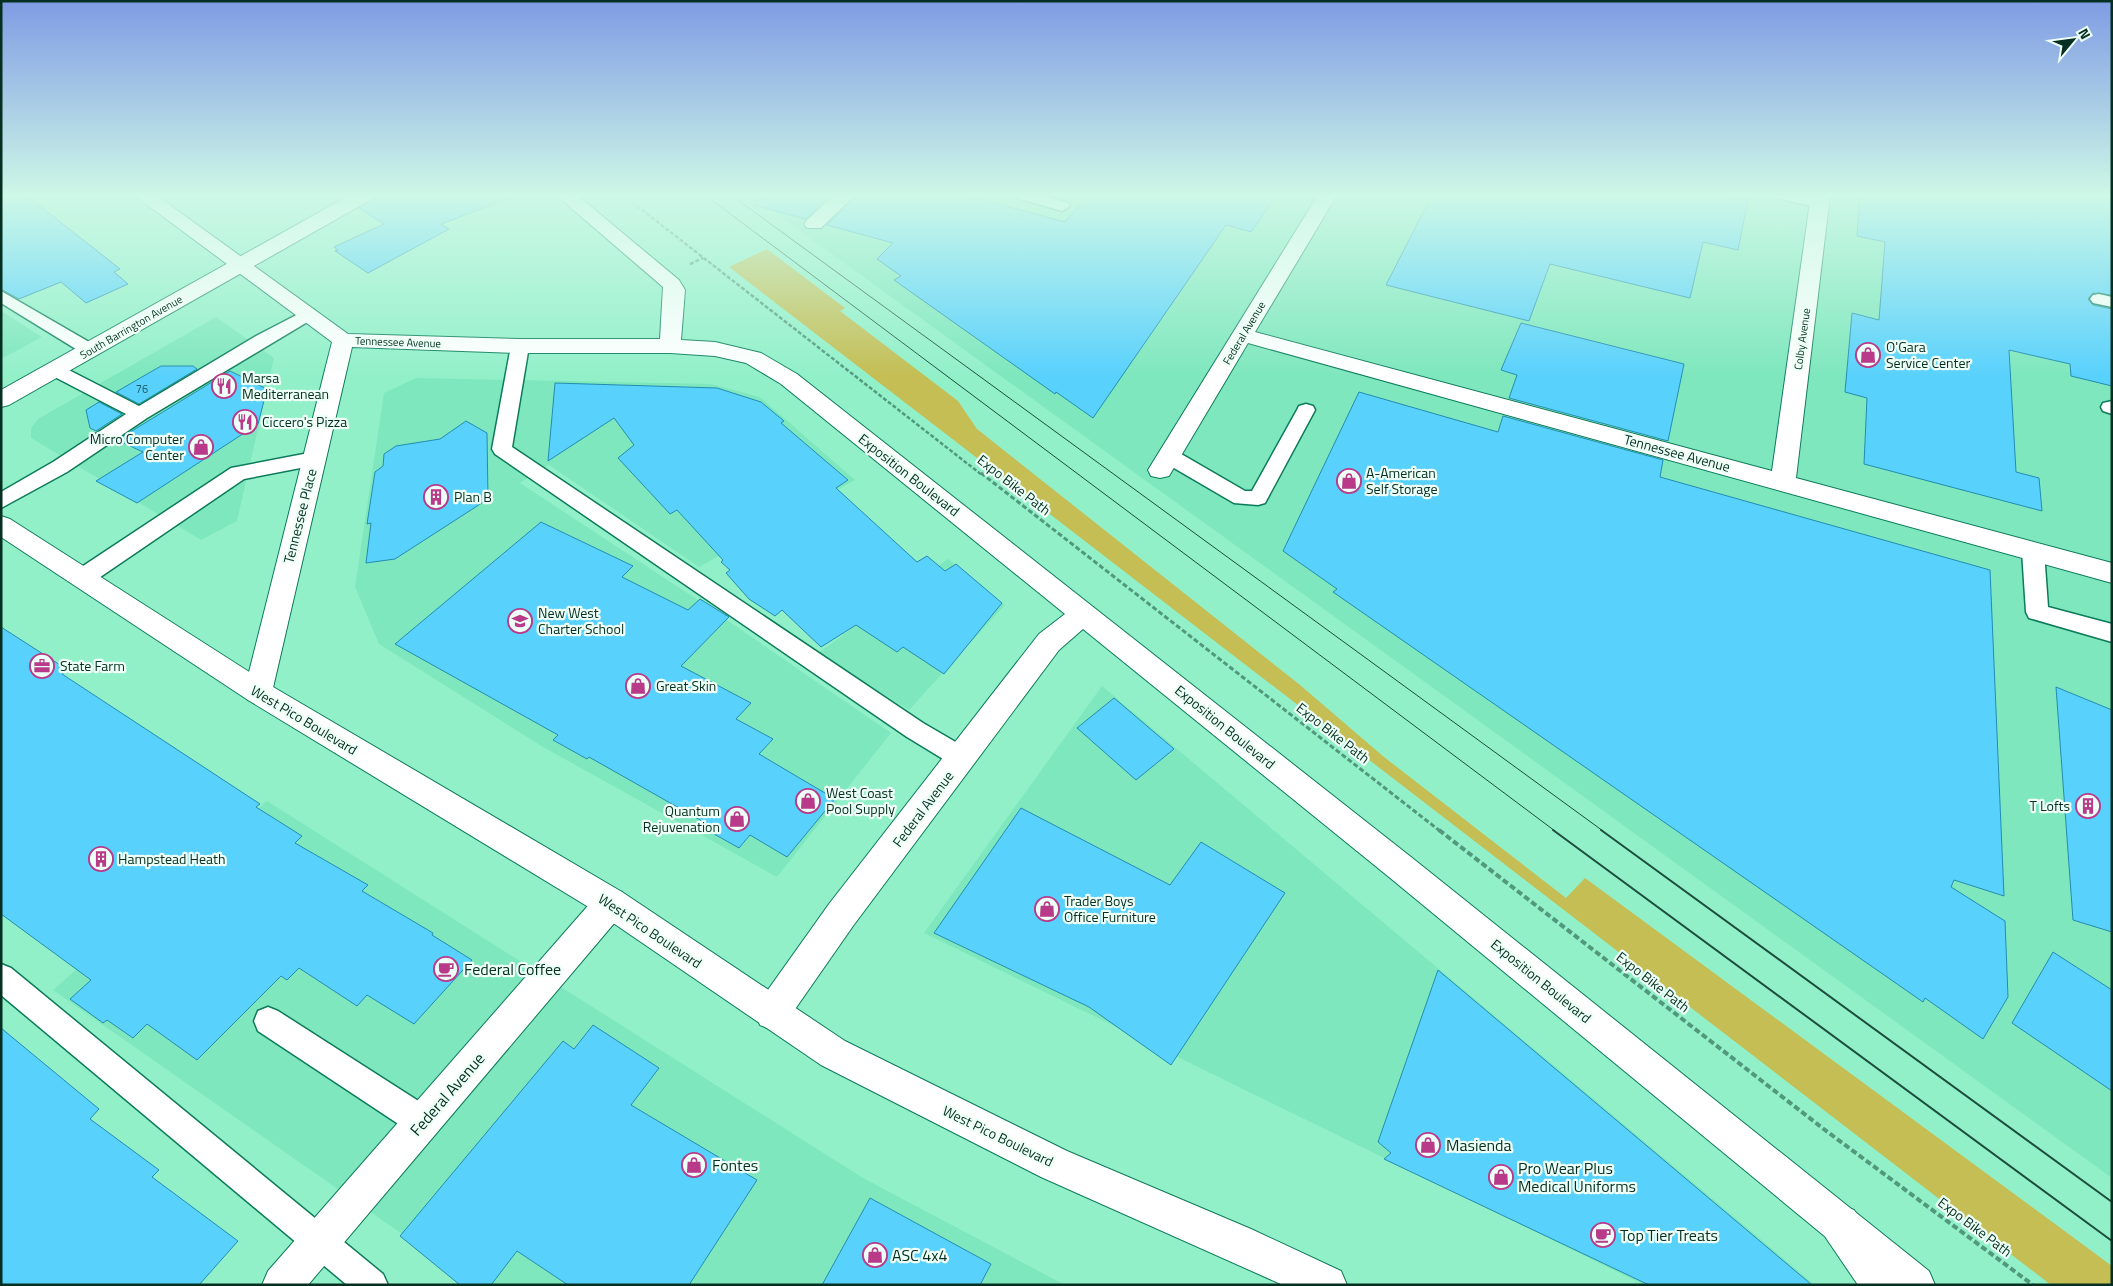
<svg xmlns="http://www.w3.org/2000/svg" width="2113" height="1286" viewBox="0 0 2113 1286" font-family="'Titillium Web',sans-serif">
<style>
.built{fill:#7ee7bd}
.green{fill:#c4be54}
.building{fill:#59d1fd;stroke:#238db0}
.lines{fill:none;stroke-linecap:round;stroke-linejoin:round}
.lane-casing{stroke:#0c7b5a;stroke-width:3}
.street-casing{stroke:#0c7b5a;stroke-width:2}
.secondary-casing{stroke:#0c7b5a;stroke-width:2}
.path-far2{stroke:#51987d;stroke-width:2.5;stroke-dasharray:4 2;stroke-linecap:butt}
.path-far1{stroke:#51987d;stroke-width:3;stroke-dasharray:5 2.5;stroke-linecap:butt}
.path{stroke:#51987d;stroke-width:4;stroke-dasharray:6 3;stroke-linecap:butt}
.lane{fill:#fff;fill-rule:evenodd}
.street{fill:#fff;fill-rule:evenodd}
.secondary{fill:#fff;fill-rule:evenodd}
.tram-far1{stroke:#1b4e3c;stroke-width:1}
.tram{stroke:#1b4e3c;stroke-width:2}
.labels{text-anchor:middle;stroke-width:4.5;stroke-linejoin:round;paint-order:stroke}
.far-street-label{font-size:11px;fill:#042f21;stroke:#eefff7}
.number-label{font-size:11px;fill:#195858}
.poi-label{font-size:14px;fill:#042f21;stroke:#eefff7;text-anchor:start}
.street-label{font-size:14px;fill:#042f21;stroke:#eefff7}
.near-poi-label{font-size:16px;fill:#042f21;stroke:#eefff7;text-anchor:start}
.near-street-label{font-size:16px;fill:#042f21;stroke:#eefff7}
</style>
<rect width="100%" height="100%" fill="#92f0c9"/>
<path class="built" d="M 750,195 L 2112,195 L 2112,1178 Z
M 1,311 L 42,337 L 1,359 Z
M 216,317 L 274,358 L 237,521 L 201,540 L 31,438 L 31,428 L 38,419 Z
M 416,378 L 711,384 L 760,397 L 855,480 L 699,567 L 549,465 L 520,483 L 695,598 L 891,733 L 777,877 L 543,747 L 379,644 L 355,587 L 384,393 Z
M 948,559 L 1005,605 L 909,710 L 818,653 Z
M 1102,686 L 1815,1285 L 1644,1285 L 924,933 Z
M 267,801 L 863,1178 L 1065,1285 L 475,1285 L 53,990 Z"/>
<path class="green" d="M 767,249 L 845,308 L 840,311 L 958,401 L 977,429 L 1300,685 L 1384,757 L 1566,898 L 1585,878 L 2112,1266 L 2112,1285 L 2051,1285 L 729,267 Z"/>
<path class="building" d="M 1,195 L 26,195 L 120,269 L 114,272 L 128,284 L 86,303 L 61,282 L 19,299 L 1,289 Z
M 376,195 L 509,195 L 510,198 L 441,224 L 449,229 L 368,273 L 335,251 L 338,250 L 334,247 L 384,224 L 359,208 L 373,201 Z
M 755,195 L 831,195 L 805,219 L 754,205 Z
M 857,195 L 964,195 L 1065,222 L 1088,195 L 1277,195 L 1251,232 L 1226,225 L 1093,418 L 1056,392 L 1055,394 L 894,280 L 901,276 L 877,259 L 893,243 L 827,225 Z
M 1432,195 L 1727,195 L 1748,200 L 1738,250 L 1703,242 L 1690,298 L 1550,264 L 1529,321 L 1386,285 Z
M 1860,195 L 2112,195 L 2112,295 L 2093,293 L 2088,299 L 2093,305 L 2112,309 L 2112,386 L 2071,376 L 2070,364 L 2009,350 L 2016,472 L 2039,478 L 2042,511 L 1864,464 L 1867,398 L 1845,392 L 1852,313 L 1879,320 L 1885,242 L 1857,236 Z
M 1521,323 L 1684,364 L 1668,441 L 1509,398 L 1517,375 L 1501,370 Z
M 161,366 L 193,366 L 197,369 L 139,404 L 116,392 Z
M 230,371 L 267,389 L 258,424 L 137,503 L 96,481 L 143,452 L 117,440 Z
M 555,383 L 717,388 L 761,402 L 784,421 L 781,423 L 848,480 L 836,488 L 917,562 L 927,556 L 945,571 L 956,564 L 1002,603 L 944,674 L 903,647 L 897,652 L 856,625 L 821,647 L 782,610 L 775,616 L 749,599 L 726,573 L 730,570 L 721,562 L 723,560 L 677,510 L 670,514 L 618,458 L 634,445 L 614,418 L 548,461 Z
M 1359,392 L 1498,432 L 1503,416 L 1663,460 L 1660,477 L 1990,570 L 2004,896 L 1954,880 L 1951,887 L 2005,921 L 2008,997 L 1983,1039 L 1925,998 L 1923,1002 L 1333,592 L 1337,589 L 1283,551 Z
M 99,402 L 122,414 L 96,431 L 90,428 L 86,410 Z
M 466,421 L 487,433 L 488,499 L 395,559 L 366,563 L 371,523 L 367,524 L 375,472 L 383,466 L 384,454 L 396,446 L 440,439 Z
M 541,522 L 633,566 L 622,577 L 688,610 L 700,599 L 729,617 L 681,666 L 751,703 L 736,719 L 773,739 L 759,754 L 835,799 L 787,857 L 750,835 L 739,848 L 698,825 L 702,821 L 589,757 L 587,759 L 553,740 L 558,735 L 395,644 Z
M 1,627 L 68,670 L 62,674 L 260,804 L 256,807 L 302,836 L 295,843 L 368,885 L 362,891 L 433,933 L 432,935 L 472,960 L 414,1024 L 367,995 L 357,1006 L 299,968 L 287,980 L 281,976 L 197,1060 L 147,1024 L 133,1038 L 107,1020 L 103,1023 L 70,999 L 91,980 L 1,914 Z
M 2056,687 L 2112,710 L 2112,932 L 2073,920 Z
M 1114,698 L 1174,749 L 1136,780 L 1077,728 Z
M 1021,808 L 1170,885 L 1201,842 L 1285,893 L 1171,1065 L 1089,1007 L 934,933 Z
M 2053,952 L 2112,990 L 2112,1091 L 2012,1023 Z
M 1438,970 L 1812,1285 L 1649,1285 L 1384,1159 L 1391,1153 L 1378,1142 Z
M 593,1025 L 659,1068 L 631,1105 L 757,1180 L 689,1285 L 568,1285 L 517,1251 L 491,1285 L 460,1285 L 400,1236 L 563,1041 L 574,1049 Z
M 1,1028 L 99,1109 L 90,1119 L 159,1170 L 152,1177 L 238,1241 L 199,1285 L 1,1285 Z
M 870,1198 L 991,1264 L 980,1285 L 822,1285 Z"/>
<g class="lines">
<defs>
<path id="lane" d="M 1015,195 L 1041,195 L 1068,203 L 1070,206 L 1062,211 L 1017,198 Z
M 1775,195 L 1806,195 L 1826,200 L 1828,203 L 1820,208 L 1777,198 Z
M 1,291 L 96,346 L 99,350 L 96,354 L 84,354 L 1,303 Z
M 2099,294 L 2112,297 L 2112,307 L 2093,303 L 2090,299 L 2093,295 Z
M 308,309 L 314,310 L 317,314 L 314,318 L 147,418 L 67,472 L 1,508 L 1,492 L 53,462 L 126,414 L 49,374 L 46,370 L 49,366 L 61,366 L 139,406 L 256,336 Z
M 520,340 L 526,342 L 529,346 L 512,447 L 923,723 L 971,751 L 974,758 L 971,765 L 962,768 L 953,765 L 907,737 L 495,454 L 492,449 L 511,346 L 514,342 Z
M 2112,401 L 2112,414 L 2103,411 L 2101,407 L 2103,403 Z
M 1306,404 L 1313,406 L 1315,410 L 1265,503 L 1258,505 L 1234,503 L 1162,461 L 1159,456 L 1162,451 L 1169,449 L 1176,451 L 1245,491 L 1252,491 L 1297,410 L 1299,406 Z
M 314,452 L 321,454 L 324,459 L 321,464 L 244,479 L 90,584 L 82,586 L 74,584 L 71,578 L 74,572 L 231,468 Z
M 2033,543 L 2040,546 L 2044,551 L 2048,607 L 2112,624 L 2112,642 L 2029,618 L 2026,612 L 2022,551 L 2026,546 Z
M 1,964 L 11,968 L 383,1274 L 388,1285 L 347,1285 L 1,995 Z
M 268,1007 L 278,1011 L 434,1111 L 438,1122 L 434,1133 L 423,1137 L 412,1133 L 258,1031 L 254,1021 L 258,1011 Z"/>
<path id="street" d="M 134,195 L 156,195 L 348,334 L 520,339 L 660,339 L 663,287 L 556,195 L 577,195 L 679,280 L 685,290 L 681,340 L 715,342 L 761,353 L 797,374 L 1411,857 L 1929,1271 L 1935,1285 L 1884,1285 L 1389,877 L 1083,629 L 1059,650 L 853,926 L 784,1025 L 772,1030 L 760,1025 L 755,1013 L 760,1001 L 829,904 L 1039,634 L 1065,614 L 781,384 L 746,363 L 715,356 L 670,353 L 520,353 L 352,347 L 272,692 L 268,700 L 258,703 L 248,700 L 244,692 L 332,342 Z
M 834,195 L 855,195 L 821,228 L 807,228 L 804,224 L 807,220 Z
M 1318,195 L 1337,195 L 1255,332 L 1772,471 L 1811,195 L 1830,195 L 1796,478 L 2112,563 L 2112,583 L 1248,343 L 1169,476 L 1160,478 L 1151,476 L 1148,470 Z
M 611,888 L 622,892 L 627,903 L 622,914 L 308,1285 L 262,1285 L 268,1271 L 600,892 Z"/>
<path id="secondary" d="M 350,195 L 374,195 L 372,199 L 9,405 L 1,407 L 1,390 Z
M 1,516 L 10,519 L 268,684 L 622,892 L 845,1041 L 1067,1151 L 1251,1229 L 1341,1271 L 1347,1285 L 1283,1285 L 1041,1177 L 821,1065 L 600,914 L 248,700 L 1,537 Z
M 1840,1205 L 1854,1210 L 1896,1271 L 1902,1285 L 1858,1285 L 1826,1238 L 1821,1224 L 1826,1210 Z"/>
</defs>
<use href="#lane" class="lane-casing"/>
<use href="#street" class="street-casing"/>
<use href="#secondary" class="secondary-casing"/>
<path class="path-far2" d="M 623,195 L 982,475
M 690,264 L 703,258"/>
<path class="path-far1" d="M 981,473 L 1440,831"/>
<path class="path" d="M 1439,830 L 1825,1130 L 2033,1285"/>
<use href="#lane" class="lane"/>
<use href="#street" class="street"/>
<use href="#secondary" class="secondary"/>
<path class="tram-far1" d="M 705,195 L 1555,831
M 731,195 L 1603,831"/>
<path class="tram" d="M 1553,830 L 2112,1241
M 1601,830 L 2112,1202"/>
</g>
<linearGradient id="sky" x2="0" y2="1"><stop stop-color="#7f9be4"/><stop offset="0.52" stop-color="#cef8e7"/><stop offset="1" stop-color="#cef8e7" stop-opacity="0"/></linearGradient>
<rect width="2113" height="376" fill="url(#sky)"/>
<defs>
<symbol id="shop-ring" viewBox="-11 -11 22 22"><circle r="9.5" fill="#eefff7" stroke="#b83a89" stroke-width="1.5"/><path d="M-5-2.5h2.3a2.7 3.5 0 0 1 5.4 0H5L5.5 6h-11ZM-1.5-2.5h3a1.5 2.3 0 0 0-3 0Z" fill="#b83a89"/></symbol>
<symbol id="restaurant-ring" viewBox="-11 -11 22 22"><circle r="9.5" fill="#eefff7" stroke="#b83a89" stroke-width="1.5"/><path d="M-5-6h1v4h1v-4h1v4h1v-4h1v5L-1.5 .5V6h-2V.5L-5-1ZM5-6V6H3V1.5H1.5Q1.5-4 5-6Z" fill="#b83a89"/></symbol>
<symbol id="building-ring" viewBox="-11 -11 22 22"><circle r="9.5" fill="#eefff7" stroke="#b83a89" stroke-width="1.5"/><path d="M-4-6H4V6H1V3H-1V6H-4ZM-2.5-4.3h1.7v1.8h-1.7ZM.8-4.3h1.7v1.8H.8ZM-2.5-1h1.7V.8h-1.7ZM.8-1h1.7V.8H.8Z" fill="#b83a89"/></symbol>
<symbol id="school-ring" viewBox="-11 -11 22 22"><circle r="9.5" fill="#eefff7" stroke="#b83a89" stroke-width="1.5"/><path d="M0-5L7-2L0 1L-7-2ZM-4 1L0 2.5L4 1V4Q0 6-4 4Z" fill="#b83a89"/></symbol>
<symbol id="office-ring" viewBox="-11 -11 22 22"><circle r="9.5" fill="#eefff7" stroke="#b83a89" stroke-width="1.5"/><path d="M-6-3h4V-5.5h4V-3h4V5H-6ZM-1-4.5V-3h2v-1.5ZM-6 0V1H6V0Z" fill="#b83a89"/></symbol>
<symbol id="cafe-ring" viewBox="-11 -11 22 22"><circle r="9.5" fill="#eefff7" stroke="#b83a89" stroke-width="1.5"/><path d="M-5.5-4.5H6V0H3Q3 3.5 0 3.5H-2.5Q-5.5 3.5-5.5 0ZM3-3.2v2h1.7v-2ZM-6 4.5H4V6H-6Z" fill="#b83a89"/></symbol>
</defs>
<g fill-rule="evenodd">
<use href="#shop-ring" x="1854" y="341" width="28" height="28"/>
<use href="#restaurant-ring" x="210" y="372" width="28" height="28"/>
<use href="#restaurant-ring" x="231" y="408" width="28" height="28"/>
<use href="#shop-ring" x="187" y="433" width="28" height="28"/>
<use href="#shop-ring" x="1335" y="467" width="28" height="28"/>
<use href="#building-ring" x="422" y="483" width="28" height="28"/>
<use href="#school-ring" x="506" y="607" width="28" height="28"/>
<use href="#office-ring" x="28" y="652" width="28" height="28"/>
<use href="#shop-ring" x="624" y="672" width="28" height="28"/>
<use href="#shop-ring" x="794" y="787" width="28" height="28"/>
<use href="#building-ring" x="2074" y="792" width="28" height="28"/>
<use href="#shop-ring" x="723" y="805" width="28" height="28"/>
<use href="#building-ring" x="87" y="845" width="28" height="28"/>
<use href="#shop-ring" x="1033" y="895" width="28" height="28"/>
<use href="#cafe-ring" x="432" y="955" width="28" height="28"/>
<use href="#shop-ring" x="1414" y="1131" width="28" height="28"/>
<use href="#shop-ring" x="680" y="1151" width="28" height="28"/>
<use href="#shop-ring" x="1487" y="1163" width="28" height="28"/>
<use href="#cafe-ring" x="1589" y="1221" width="28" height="28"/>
<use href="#shop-ring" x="861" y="1241" width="28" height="28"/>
</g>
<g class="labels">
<g class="far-street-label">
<text transform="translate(131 327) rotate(-30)" y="4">South Barrington Avenue</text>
<text transform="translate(1244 333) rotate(-59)" y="4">Federal Avenue</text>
<text transform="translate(1802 339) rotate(-82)" y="4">Colby Avenue</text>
<text transform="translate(398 342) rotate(2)" y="4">Tennessee Avenue</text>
</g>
<g class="number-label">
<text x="142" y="393">76</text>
</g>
<g class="poi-label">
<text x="1886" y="352">O'Gara<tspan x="1886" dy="16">Service Center</tspan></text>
<text x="242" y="383">Marsa<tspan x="242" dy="16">Mediterranean</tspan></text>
<text x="262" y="427">Ciccero's Pizza</text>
<text x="184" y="444" text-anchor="end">Micro Computer<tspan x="184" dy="16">Center</tspan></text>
<text x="1366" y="478">A-American<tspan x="1366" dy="16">Self Storage</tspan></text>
<text x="454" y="502">Plan B</text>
<text x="538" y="618">New West<tspan x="538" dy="16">Charter School</tspan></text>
<text x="60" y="671">State Farm</text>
<text x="656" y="691">Great Skin</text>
<text x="826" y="798">West Coast<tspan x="826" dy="16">Pool Supply</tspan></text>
<text x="2070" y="811" text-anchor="end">T Lofts</text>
<text x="720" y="816" text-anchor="end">Quantum<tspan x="720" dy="16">Rejuvenation</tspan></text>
<text x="118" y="864">Hampstead Heath</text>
<text x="1064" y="906">Trader Boys<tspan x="1064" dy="16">Office Furniture</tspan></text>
</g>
<g class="street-label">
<text transform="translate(1677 453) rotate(15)" y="5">Tennessee Avenue</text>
<text transform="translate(909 475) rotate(38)" y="5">Exposition Boulevard</text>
<text transform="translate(1014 485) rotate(38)" y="5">Expo Bike Path</text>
<text transform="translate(300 516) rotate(-76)" y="5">Tennessee Place</text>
<text transform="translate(304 720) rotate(31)" y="5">West Pico Boulevard</text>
<text transform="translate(1225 727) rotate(39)" y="5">Exposition Boulevard</text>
<text transform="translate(1333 733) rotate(38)" y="5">Expo Bike Path</text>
<text transform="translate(923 809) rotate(-53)" y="5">Federal Avenue</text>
<text transform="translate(650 931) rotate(34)" y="5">West Pico Boulevard</text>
<text transform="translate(1541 981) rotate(39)" y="5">Exposition Boulevard</text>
<text transform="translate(1653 982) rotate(38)" y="5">Expo Bike Path</text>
<text transform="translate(998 1136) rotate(26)" y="5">West Pico Boulevard</text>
<text transform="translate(1975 1227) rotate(37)" y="5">Expo Bike Path</text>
</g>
<g class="near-poi-label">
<text x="464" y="975">Federal Coffee</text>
<text x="1446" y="1151">Masienda</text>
<text x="712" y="1171">Fontes</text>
<text x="1518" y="1174">Pro Wear Plus<tspan x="1518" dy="18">Medical Uniforms</tspan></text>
<text x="1620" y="1241">Top Tier Treats</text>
<text x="892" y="1261">ASC 4x4</text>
</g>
<g class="near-street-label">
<text transform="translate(447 1094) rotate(-49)" y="6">Federal Avenue</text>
</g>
</g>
<rect width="2113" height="1286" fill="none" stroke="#042f21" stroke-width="5"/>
<g transform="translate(2073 40) rotate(61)" stroke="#eefff7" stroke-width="4" paint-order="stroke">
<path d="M0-4L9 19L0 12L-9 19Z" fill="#042f21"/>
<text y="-8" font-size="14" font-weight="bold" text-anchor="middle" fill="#042f21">N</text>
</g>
</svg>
